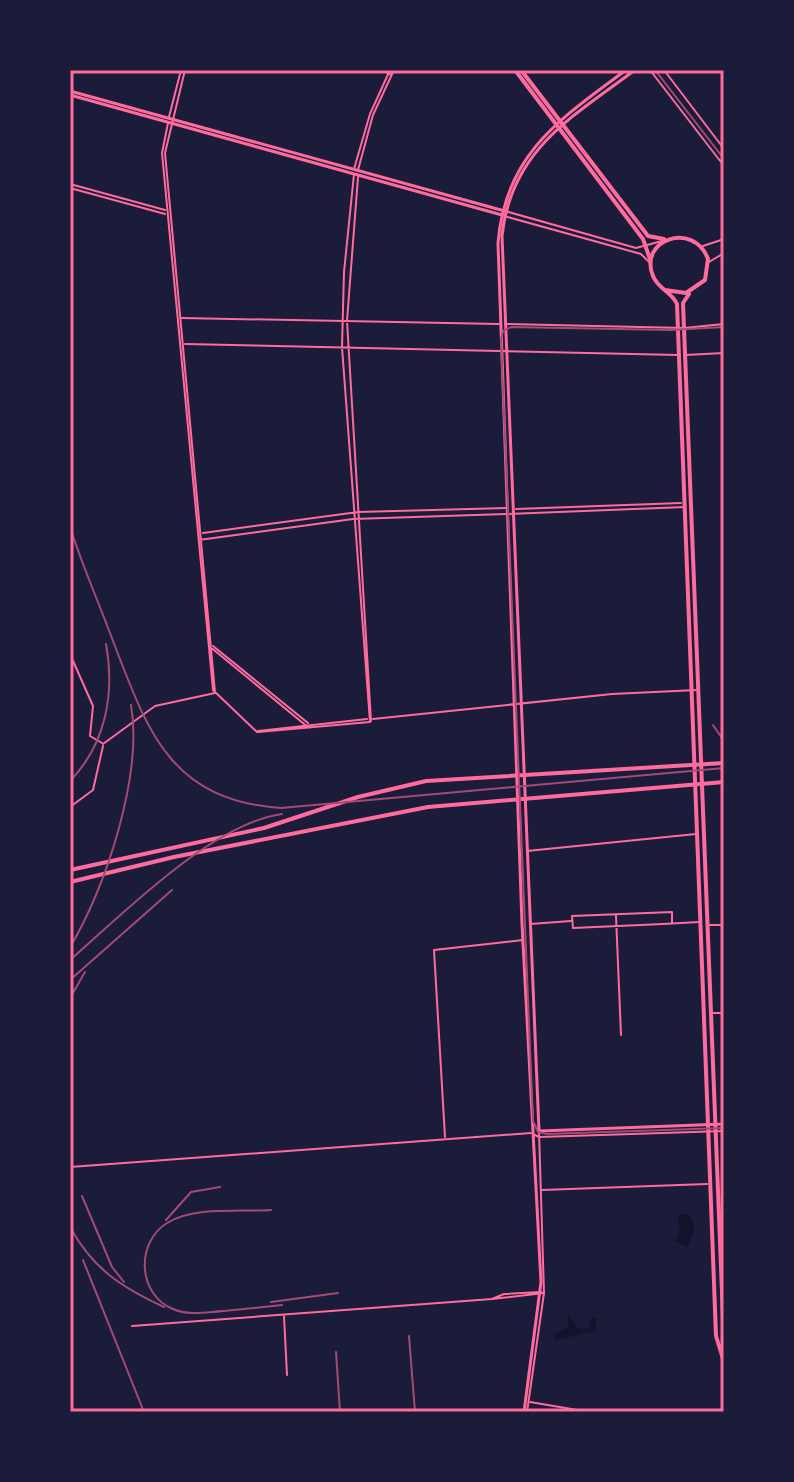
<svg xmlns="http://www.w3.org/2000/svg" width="794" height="1482" viewBox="0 0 794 1482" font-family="'Roboto Condensed',sans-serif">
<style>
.water{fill:#12122b}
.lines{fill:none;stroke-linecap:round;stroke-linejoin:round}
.minor{stroke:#ff6b9d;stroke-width:2}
.tertiary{stroke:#ff6b9d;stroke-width:2}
.secondary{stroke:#ff6b9d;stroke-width:3}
.primary{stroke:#ff6b9d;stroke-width:4}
.motorway{stroke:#ff6b9d;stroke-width:4}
.tram{stroke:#a44b75;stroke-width:2}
.rail{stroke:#a44b75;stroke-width:2}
.neatline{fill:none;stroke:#ff6b9d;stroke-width:3}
</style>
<rect width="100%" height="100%" fill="#1b1b3a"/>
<path class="water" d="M 686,1214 L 692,1218 L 694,1230 L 687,1248 L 675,1241 L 680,1230 L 678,1215 Z
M 568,1314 L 578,1329 L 589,1328 L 591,1318 L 597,1317 L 595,1331 L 556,1340 L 554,1335 L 568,1327 Z"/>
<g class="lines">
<path class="minor" d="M 185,70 L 165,153 L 215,692
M 383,70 L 391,75
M 650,70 L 724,166
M 169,117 L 181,70
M 168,123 L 162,153 L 213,690 L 257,732
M 354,174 L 344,272 L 342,347 L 370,722
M 358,177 L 347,321 L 371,721
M 70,184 L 165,210
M 70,188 L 165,214
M 703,246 L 724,239
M 182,318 L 499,324
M 505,324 L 684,328 L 724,324
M 185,344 L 678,355
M 685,355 L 724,353
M 516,509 L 681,503
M 203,533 L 358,512 L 507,508
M 199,540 L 353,519 L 506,514
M 209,646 L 309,728
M 213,646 L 308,723
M 70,654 L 93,706 L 90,736 L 102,743
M 373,719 L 612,694 L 697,690
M 258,731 L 367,719
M 258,732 L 370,722
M 103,744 L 155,706 L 215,693
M 70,807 L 93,790 L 103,746
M 527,851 L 696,834
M 616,916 L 621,1035
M 672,923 L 672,912 L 572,916 L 573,928 L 663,924 L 699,922
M 530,924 L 571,921
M 709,925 L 724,925
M 713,1013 L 724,1013
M 445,1137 L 434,950 L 523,940
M 70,1167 L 531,1133
M 542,1190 L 707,1184
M 540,1292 L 544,1293 L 492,1299 L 504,1294 Z
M 284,1316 L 287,1375
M 132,1326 L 492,1299
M 530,1402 L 589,1412"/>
<path class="tertiary" d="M 664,70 L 724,149
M 354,169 L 370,114 L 390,70
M 358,170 L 373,115 L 394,70
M 505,211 L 636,248 L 662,241
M 504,216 L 641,254 L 650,263
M 709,262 L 724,253
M 508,514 L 685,507
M 533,1134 L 539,1137 L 724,1131
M 527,1412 L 544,1293 L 539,1131
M 719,1412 L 724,1406"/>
<path class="secondary" d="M 635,70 C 572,117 511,150 502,236 L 539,1131 L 724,1124
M 70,91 L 501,210
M 70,95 L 502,215
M 524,1412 L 541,1282 L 522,924 L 498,243 C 505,154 560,119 626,70"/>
<path class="primary" d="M 515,70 L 643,239 L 650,259
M 521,70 L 648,236 L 664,239
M 665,290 L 686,293 L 705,280 L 708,259 C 694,221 638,239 653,276 C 658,289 672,292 677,304 L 716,1336 L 724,1362
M 689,294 L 683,303 L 724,1343"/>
<path class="motorway" d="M 70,870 L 264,828 L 358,797 L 426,781 L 724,763
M 70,882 L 174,857 L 428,807 L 724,782"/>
<path class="tram" d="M 655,70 L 724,159
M 724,327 L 671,330 L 511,327 L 503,331 L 501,340 L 533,1121 L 538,1132 L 547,1134 L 724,1128"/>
<path class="rail" d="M 70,527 C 82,565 99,603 113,641 C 148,732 170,800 281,808 L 724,768
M 713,725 L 724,741
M 70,781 C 106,744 115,693 106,644
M 70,947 C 106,888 143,774 131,705
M 70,960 C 123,914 211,824 282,814
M 70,980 L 172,890
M 70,998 L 85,972
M 82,1196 L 112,1267 L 124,1282
M 166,1220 L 191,1192 L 220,1187
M 70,1227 C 93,1269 121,1287 164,1307
M 83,1260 L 144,1412
M 271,1302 L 338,1293
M 222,1311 C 206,1312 189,1316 173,1309 C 138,1295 135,1243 167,1223 C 194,1206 239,1212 271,1210
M 214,1312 L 282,1305
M 409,1336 L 415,1412
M 336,1352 L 340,1412
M 452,1410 L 452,1412"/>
</g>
<rect width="794" height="1482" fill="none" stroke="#1b1b3a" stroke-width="144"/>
<rect x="72" y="72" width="650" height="1338" class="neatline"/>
</svg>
